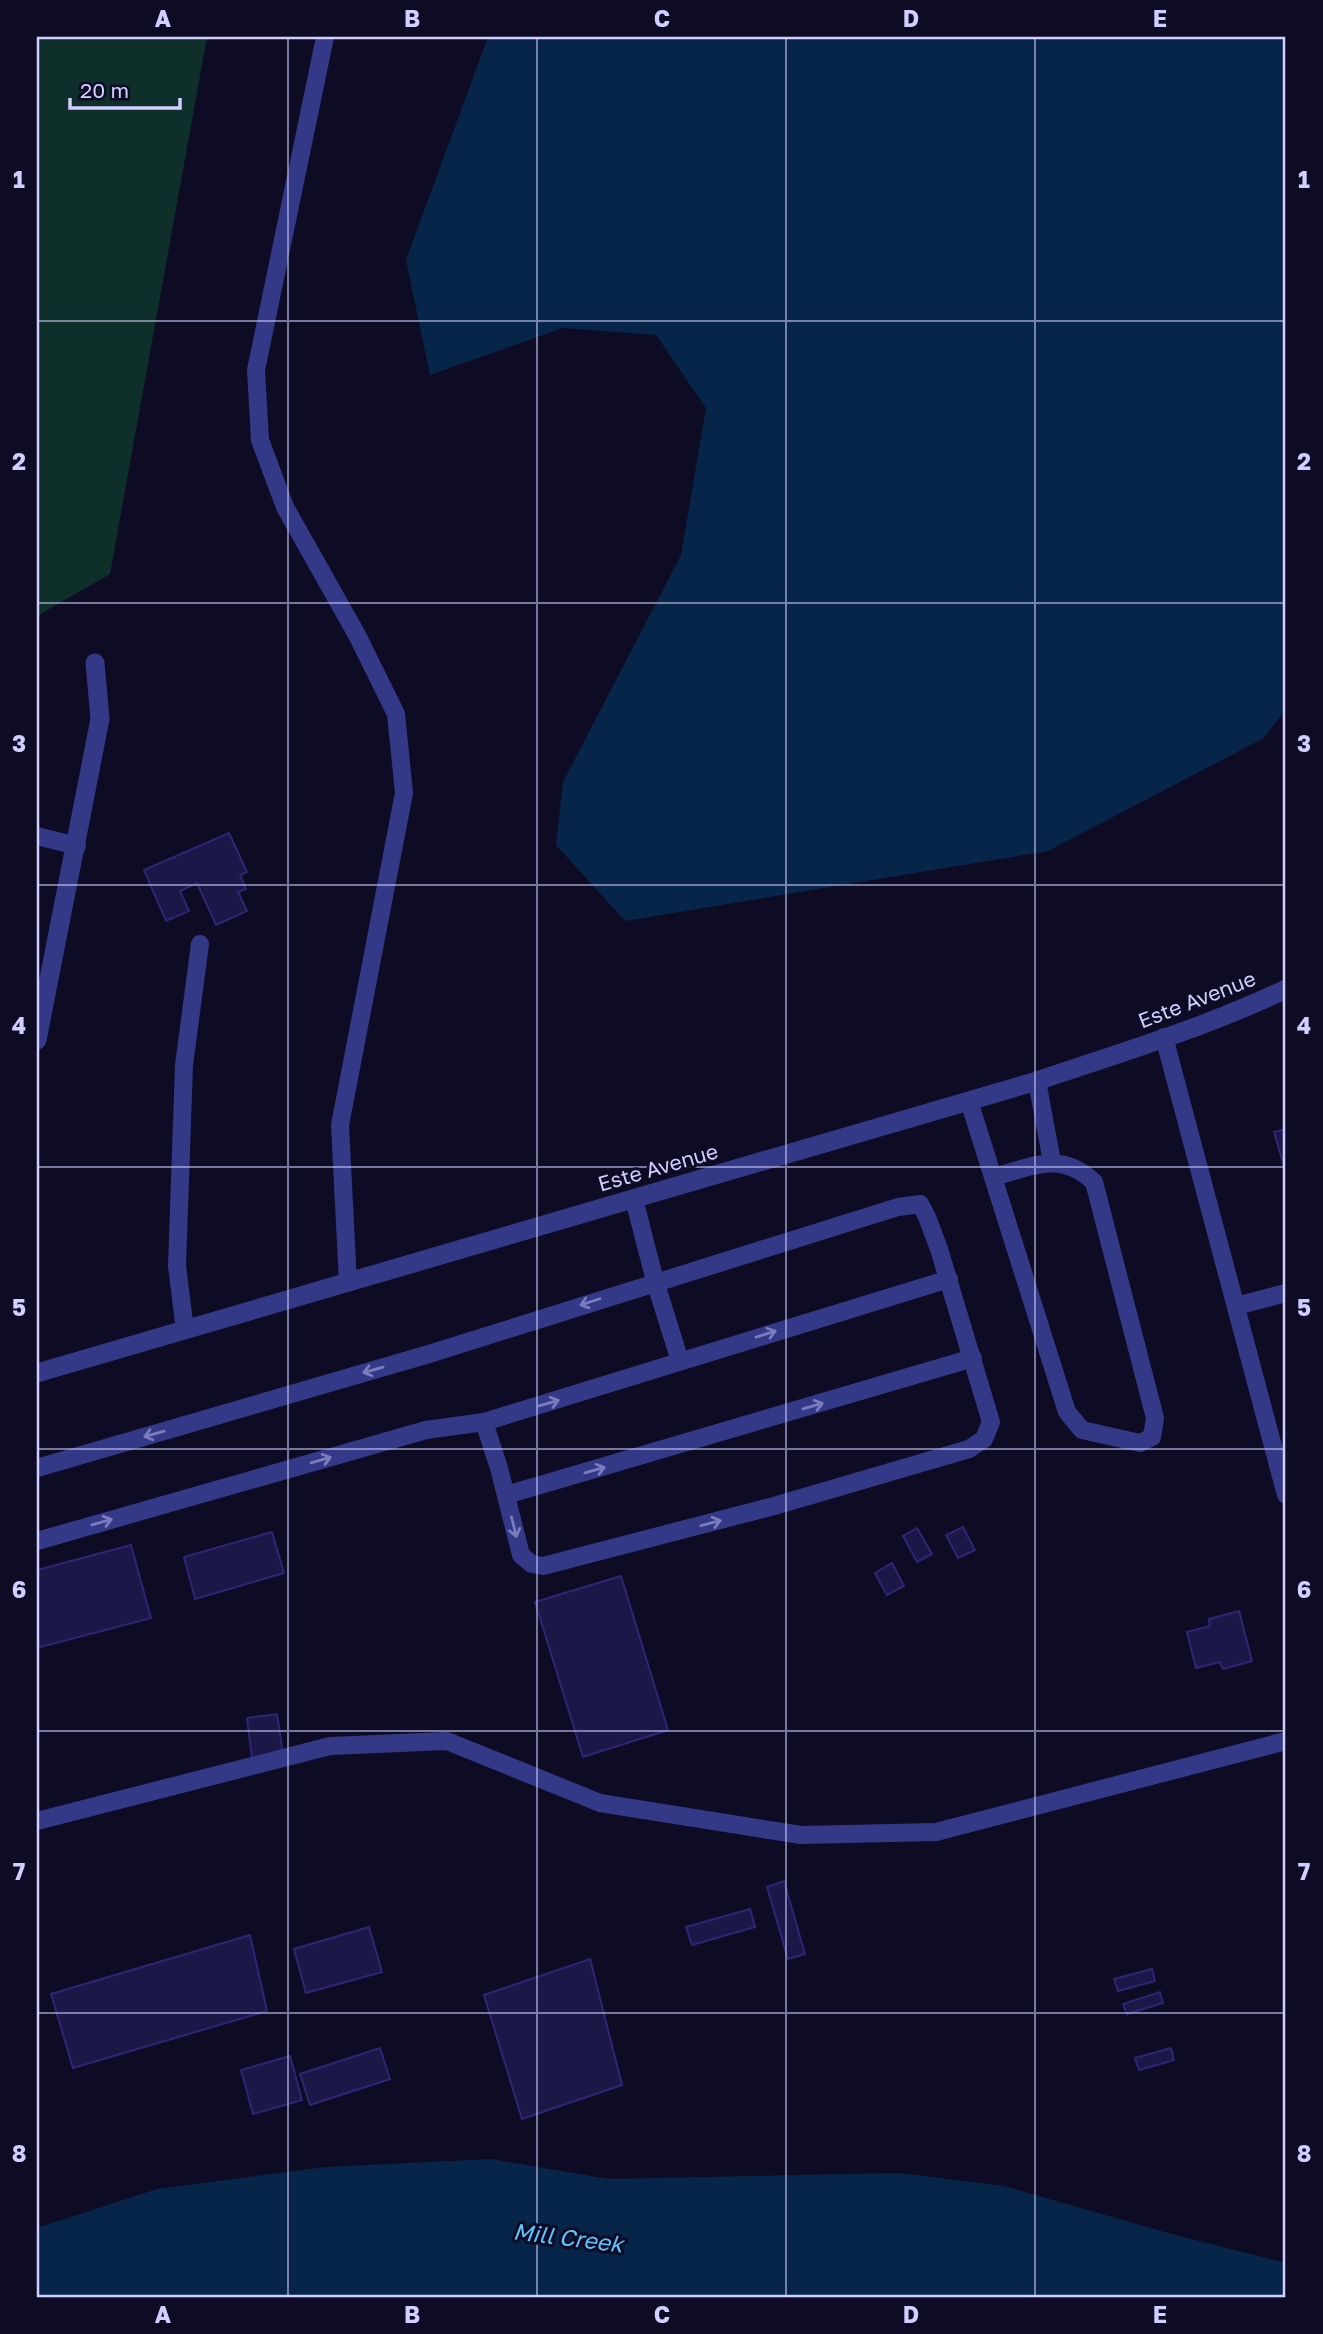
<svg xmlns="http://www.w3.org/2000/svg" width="1323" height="2334" viewBox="0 0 1323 2334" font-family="'Golos Text',sans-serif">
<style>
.green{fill:#0f2f2a}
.water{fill:#072548}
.building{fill:#1b1747;stroke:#2e2675;stroke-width:2}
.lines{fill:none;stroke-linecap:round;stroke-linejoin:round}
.service{stroke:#333887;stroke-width:18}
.minor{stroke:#333887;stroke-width:19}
.tertiary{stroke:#333887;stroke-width:19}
.oneway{stroke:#7a7cbd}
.grid{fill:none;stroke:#d0cfff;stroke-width:2;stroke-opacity:0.55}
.labels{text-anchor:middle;stroke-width:6;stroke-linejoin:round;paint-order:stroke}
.street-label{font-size:21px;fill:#d0cfff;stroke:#0e0c24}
.water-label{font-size:23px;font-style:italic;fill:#5dc4ff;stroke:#0e0c24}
.neatline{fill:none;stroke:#d0cfff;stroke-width:2.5}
.grid-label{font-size:23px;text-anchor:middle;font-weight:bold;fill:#d0cfff}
</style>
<rect width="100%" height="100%" fill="#0e0c24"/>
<path class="green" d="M 37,37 L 207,37 L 110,574 L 37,616 Z"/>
<path class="water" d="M 488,37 L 1286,37 L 1286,709 L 1264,738 L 1048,851 L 625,921 L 556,845 L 563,782 L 681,555 L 706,408 L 656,335 L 563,328 L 430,375 L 406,260 Z
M 491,2159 L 609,2179 L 899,2173 L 1004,2186 L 1179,2236 L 1286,2263 L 1286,2297 L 37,2297 L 37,2228 L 157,2189 L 326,2167 Z"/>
<path class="building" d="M 229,833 L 247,872 L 240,875 L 246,889 L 238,892 L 247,911 L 216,925 L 197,883 L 180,891 L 189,911 L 166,921 L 144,870 Z
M 1286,1129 L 1286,1173 L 1274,1132 Z
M 963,1527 L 975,1550 L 958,1558 L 946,1535 Z
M 917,1528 L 932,1554 L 917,1562 L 903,1536 Z
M 272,1532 L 284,1573 L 195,1599 L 184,1557 Z
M 131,1545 L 151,1618 L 37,1648 L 37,1570 Z
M 892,1563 L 904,1586 L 887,1595 L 875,1573 Z
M 621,1576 L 668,1730 L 583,1757 L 535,1602 Z
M 1239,1611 L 1252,1661 L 1223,1669 L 1220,1662 L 1196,1668 L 1187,1632 L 1210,1626 L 1209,1619 Z
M 277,1714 L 283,1754 L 252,1758 L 247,1718 Z
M 784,1881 L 805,1954 L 788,1959 L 767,1887 Z
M 750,1909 L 755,1927 L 692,1945 L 686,1927 Z
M 369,1927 L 382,1972 L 306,1993 L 294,1949 Z
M 250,1935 L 267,2011 L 73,2068 L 51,1994 Z
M 590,1959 L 622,2085 L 522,2119 L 484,1995 Z
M 1152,1969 L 1155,1981 L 1118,1991 L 1114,1979 Z
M 1160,1992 L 1163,2003 L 1127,2014 L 1123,2004 Z
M 380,2048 L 390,2079 L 310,2105 L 300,2074 Z
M 1171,2048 L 1174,2060 L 1139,2070 L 1135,2058 Z
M 290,2056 L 302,2100 L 253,2114 L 241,2070 Z"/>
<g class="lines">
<path class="service" d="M 325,37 L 256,370 L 260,440 L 285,507 L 357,635 L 396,714 L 404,793 L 340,1125 L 348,1283
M 37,836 L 77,846
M 1164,1037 L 1286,1495
M 1037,1081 L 1052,1162
M 969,1101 L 1067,1412 L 1082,1430 L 1140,1443 L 1152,1437 L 1155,1418 L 1094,1182 C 1060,1150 1032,1167 993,1177
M 634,1199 L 655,1281 L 680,1361
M 1236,1306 L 1286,1293
M 185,1330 L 177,1266 L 184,1065 L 200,944
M 484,1422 L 949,1279
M 37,1468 L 429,1354 L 898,1207 L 920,1204 L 927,1217 L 939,1249 L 991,1422 L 984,1439 L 969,1449 L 774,1506 L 543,1566 L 532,1564 L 521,1555 L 499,1468 L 484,1422 L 426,1430 L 37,1541
M 506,1495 L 973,1358
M 37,1821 L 330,1746 L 447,1741 L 600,1803 L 801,1835 L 936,1832 L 1286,1741"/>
<path class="minor" d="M 37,1040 L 100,719 L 95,663"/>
<path class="tertiary" d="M 37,1373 L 1037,1081 C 1120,1053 1207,1027 1286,989"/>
</g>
<defs><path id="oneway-shaft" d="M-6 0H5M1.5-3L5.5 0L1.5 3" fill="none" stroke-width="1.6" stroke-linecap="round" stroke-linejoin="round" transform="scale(1.75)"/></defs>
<g class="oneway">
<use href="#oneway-shaft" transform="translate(590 1302) rotate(162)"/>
<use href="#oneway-shaft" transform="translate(766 1334) rotate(-17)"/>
<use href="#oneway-shaft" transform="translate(373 1370) rotate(164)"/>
<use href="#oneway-shaft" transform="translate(549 1403) rotate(-16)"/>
<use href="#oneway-shaft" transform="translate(813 1406) rotate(-16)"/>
<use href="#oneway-shaft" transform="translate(154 1434) rotate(164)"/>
<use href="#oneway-shaft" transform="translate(321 1460) rotate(-16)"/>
<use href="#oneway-shaft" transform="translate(595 1470) rotate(-16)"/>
<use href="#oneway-shaft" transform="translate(102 1522) rotate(-16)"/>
<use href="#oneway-shaft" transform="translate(711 1523) rotate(-15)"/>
<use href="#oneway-shaft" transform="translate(514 1527) rotate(76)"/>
</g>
<path class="grid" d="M 288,37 L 288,2297M 537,37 L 537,2297M 786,37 L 786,2297M 1035,37 L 1035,2297M 37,321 L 1286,321M 37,603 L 1286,603M 37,885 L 1286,885M 37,1167 L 1286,1167M 37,1449 L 1286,1449M 37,1731 L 1286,1731M 37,2013 L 1286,2013"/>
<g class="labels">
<g class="street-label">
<text transform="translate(1197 1000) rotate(-21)" y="7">Este Avenue</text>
<text transform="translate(658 1168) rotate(-16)" y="7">Este Avenue</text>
</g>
<g class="water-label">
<text transform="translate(568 2238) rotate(7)" y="8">Mill Creek</text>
</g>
</g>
<rect width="1323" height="2334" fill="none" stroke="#0e0c24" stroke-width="77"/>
<path d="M70 98v10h110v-10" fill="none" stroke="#d0cfff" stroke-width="3.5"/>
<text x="80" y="98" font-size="21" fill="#d0cfff" stroke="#0e0c24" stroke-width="5" paint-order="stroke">20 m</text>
<rect x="38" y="38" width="1246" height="2258" class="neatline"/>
<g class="grid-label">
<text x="163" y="27">A</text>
<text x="412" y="27">B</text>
<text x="662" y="27">C</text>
<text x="911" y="27">D</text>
<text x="1160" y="27">E</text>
<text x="19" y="188">1</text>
<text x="1304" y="188">1</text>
<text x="19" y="470">2</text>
<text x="1304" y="470">2</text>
<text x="19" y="752">3</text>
<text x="1304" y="752">3</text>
<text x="19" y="1034">4</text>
<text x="1304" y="1034">4</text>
<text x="19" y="1316">5</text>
<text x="1304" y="1316">5</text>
<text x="19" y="1598">6</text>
<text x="1304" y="1598">6</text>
<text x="19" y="1880">7</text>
<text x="1304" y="1880">7</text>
<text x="19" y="2162">8</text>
<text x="1304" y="2162">8</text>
<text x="163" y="2323">A</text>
<text x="412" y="2323">B</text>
<text x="662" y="2323">C</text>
<text x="911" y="2323">D</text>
<text x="1160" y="2323">E</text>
</g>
</svg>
